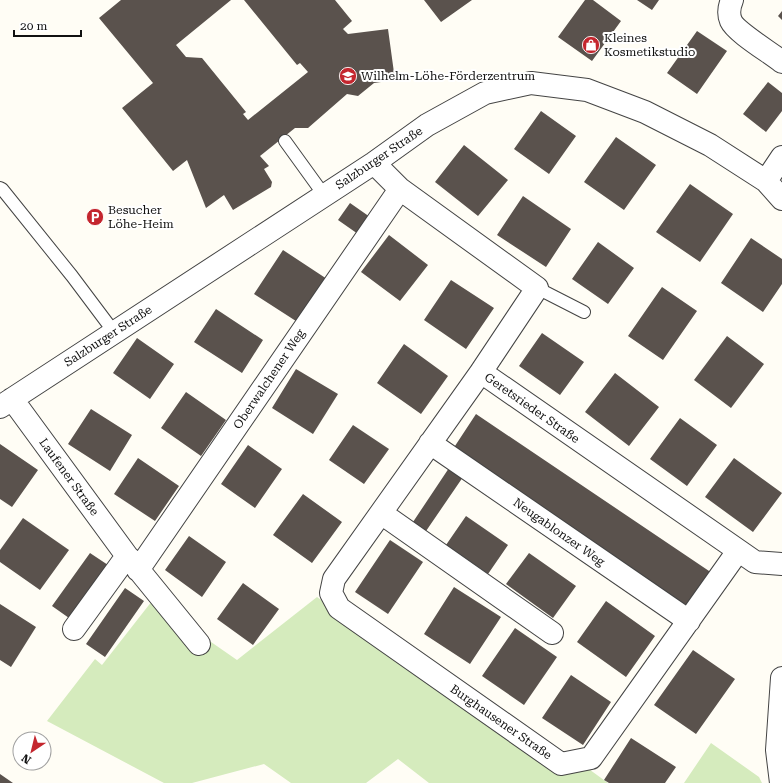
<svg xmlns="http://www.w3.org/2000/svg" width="782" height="783" viewBox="0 0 782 783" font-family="'Roboto Serif',serif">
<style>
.green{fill:#d5ebbd}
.building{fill:#5a524d}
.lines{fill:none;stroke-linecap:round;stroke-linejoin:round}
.lane-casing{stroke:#444;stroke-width:14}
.street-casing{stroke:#444;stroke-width:24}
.lane{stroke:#fff;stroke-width:12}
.street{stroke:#fff;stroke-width:22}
.labels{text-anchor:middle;stroke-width:4;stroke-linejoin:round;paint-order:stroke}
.poi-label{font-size:12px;fill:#111;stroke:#fff;text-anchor:start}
.street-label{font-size:12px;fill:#111;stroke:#fff}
</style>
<rect width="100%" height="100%" fill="#fffdf5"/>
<path class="green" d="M 317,597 L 557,768 L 586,767 L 608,783 L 429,783 L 398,759 L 366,783 L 291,783 L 264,764 L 192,783 L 164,783 L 47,721 L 95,659 L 102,665 L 152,601 L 237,660 Z
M 711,743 L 759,777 L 762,783 L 684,783 Z"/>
<path class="building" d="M 121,0 L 231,0 L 176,45 L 186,57 L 202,58 L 246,112 L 243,114 L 248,120 L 308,72 L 300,63 L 297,65 L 244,0 L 335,0 L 352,21 L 343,29 L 348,34 L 388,29 L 395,80 L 374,83 L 358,96 L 347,94 L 308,128 L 295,128 L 260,156 L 269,166 L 264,169 L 272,182 L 271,187 L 233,210 L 224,195 L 206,208 L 187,160 L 173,171 L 122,108 L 153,83 L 99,18 Z
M 424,0 L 472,0 L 441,22 Z
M 585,0 L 593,0 L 621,21 L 592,61 L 558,37 Z
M 637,0 L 659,0 L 652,10 Z
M 782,11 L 782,20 L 778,16 Z
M 697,31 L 727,51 L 697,94 L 667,73 Z
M 768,82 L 782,93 L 782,111 L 766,132 L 743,114 Z
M 541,111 L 576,136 L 549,174 L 514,149 Z
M 616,137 L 656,165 L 624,210 L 584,182 Z
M 464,145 L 508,180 L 478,216 L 435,182 Z
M 690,184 L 733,214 L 700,262 L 656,232 Z
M 523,196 L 571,229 L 546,267 L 497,235 Z
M 350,203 L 370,217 L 358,234 L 338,220 Z
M 389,235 L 428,265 L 400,301 L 361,272 Z
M 751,238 L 782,259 L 782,284 L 763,312 L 721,283 Z
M 598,242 L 634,268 L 608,304 L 572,279 Z
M 283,250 L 327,279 L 299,323 L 254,294 Z
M 451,280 L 494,308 L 466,349 L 424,320 Z
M 662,287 L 697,311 L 663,360 L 628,336 Z
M 216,309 L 263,340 L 242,373 L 194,342 Z
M 542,333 L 584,362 L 560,395 L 519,366 Z
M 727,336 L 764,364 L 731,408 L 694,380 Z
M 137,338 L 174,364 L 150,399 L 113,373 Z
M 404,344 L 448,376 L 421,414 L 377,383 Z
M 296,369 L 338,394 L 313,434 L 272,408 Z
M 615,373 L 659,407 L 629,446 L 585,412 Z
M 186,392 L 226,420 L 201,456 L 161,428 Z
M 91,409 L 132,435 L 110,471 L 68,444 Z
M 476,414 L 712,573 L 688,609 L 453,449 Z
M 680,418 L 717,445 L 687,486 L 650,459 Z
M 353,425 L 389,449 L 364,484 L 329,460 Z
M 0,444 L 38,470 L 12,507 L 0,499 Z
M 248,445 L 282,469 L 255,508 L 221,484 Z
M 138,458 L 179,486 L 155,521 L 114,494 Z
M 734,458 L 782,493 L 753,532 L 705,497 Z
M 449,468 L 463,477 L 424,534 L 411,525 Z
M 303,494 L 342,522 L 312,563 L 273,535 Z
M 466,516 L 508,545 L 488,574 L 446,545 Z
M 23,518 L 69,550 L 40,590 L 0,562 L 0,550 Z
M 189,536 L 226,562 L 202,597 L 165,570 Z
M 390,540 L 423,562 L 388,614 L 355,592 Z
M 90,553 L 108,565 L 69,618 L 52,606 Z
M 529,553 L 576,586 L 553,618 L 506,584 Z
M 243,583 L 279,609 L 253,645 L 217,619 Z
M 454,587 L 501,617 L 470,664 L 424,634 Z
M 125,588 L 144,601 L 105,657 L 86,644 Z
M 606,601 L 655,636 L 626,677 L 577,642 Z
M 0,604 L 36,627 L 11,667 L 0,660 Z
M 515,628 L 557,657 L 524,705 L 482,676 Z
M 693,650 L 735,679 L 696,734 L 654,705 Z
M 571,675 L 611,702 L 583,745 L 542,718 Z
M 631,738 L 676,767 L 665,783 L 609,783 L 604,780 Z
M 0,774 L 13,783 L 0,783 Z"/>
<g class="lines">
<defs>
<path id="lane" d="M 285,141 L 324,195
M 0,188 L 2,189 L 72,276 L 114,332
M 537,288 L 584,312"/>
<path id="street" d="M 732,0 C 729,7 728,14 731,21 C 736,32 771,53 782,62
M 374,163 L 400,189 L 537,288 L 481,372 L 755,562 L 782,564
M 766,181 L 782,157
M 481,372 L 334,579 L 331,593 L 339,608 L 561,764 L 591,758 L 738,551
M 12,399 L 127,556 L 74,629
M 0,407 L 374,163 L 427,125 L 485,93 L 531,83 L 587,90 L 645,112 L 710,145 L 766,181 L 782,199
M 430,443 L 689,621
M 381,513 L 552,633
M 129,558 L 199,644
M 138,570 L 400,189
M 781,783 L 777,750 L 782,678"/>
</defs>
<use href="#lane" class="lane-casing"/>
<use href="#street" class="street-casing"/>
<use href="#lane" class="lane"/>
<use href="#street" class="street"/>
</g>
<defs>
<symbol id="shop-disc" viewBox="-11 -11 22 22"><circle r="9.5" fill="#c4262e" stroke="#fff"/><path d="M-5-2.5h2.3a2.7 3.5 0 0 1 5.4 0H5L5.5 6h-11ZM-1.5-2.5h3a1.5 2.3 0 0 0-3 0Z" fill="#fff"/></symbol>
<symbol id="school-disc" viewBox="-11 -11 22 22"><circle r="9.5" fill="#c4262e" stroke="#fff"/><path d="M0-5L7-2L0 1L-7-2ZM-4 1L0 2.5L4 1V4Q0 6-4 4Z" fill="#fff"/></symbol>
<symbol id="parking-disc" viewBox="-11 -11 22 22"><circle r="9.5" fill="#c4262e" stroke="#fff"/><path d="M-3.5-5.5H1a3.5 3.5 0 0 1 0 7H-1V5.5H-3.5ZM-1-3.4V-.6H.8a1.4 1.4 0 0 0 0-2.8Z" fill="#fff"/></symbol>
</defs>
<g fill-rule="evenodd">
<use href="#shop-disc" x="581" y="35" width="20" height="20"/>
<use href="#school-disc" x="338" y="66" width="20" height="20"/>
<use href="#parking-disc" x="85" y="207" width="20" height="20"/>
</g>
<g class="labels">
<g class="poi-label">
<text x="604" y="42">Kleines<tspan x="604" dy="14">Kosmetikstudio</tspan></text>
<text x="361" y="80">Wilhelm-Löhe-Förderzentrum</text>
<text x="108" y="214">Besucher<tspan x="108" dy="14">Löhe-Heim</tspan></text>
</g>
<g class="street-label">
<text transform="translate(379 158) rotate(-34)" y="4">Salzburger Straße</text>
<text transform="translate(108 336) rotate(-33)" y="4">Salzburger Straße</text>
<text transform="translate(269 379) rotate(-56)" y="4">Oberwalchener Weg</text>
<text transform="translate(532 408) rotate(35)" y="4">Geretsrieder Straße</text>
<text transform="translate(69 477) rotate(54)" y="4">Laufener Straße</text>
<text transform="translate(559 532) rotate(35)" y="4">Neugablonzer Weg</text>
<text transform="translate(501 722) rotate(35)" y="4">Burghausener Straße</text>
</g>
</g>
<g transform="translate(32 751) rotate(215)"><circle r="19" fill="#ffffff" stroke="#a0a0a0"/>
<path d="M0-3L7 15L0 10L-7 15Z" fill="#c4262e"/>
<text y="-6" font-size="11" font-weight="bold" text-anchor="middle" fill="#111111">N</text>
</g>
<path d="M14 30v6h67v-6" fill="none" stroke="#111111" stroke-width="2"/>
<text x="20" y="30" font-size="12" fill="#111111" stroke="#ffffff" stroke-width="3" paint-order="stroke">20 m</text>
</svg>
